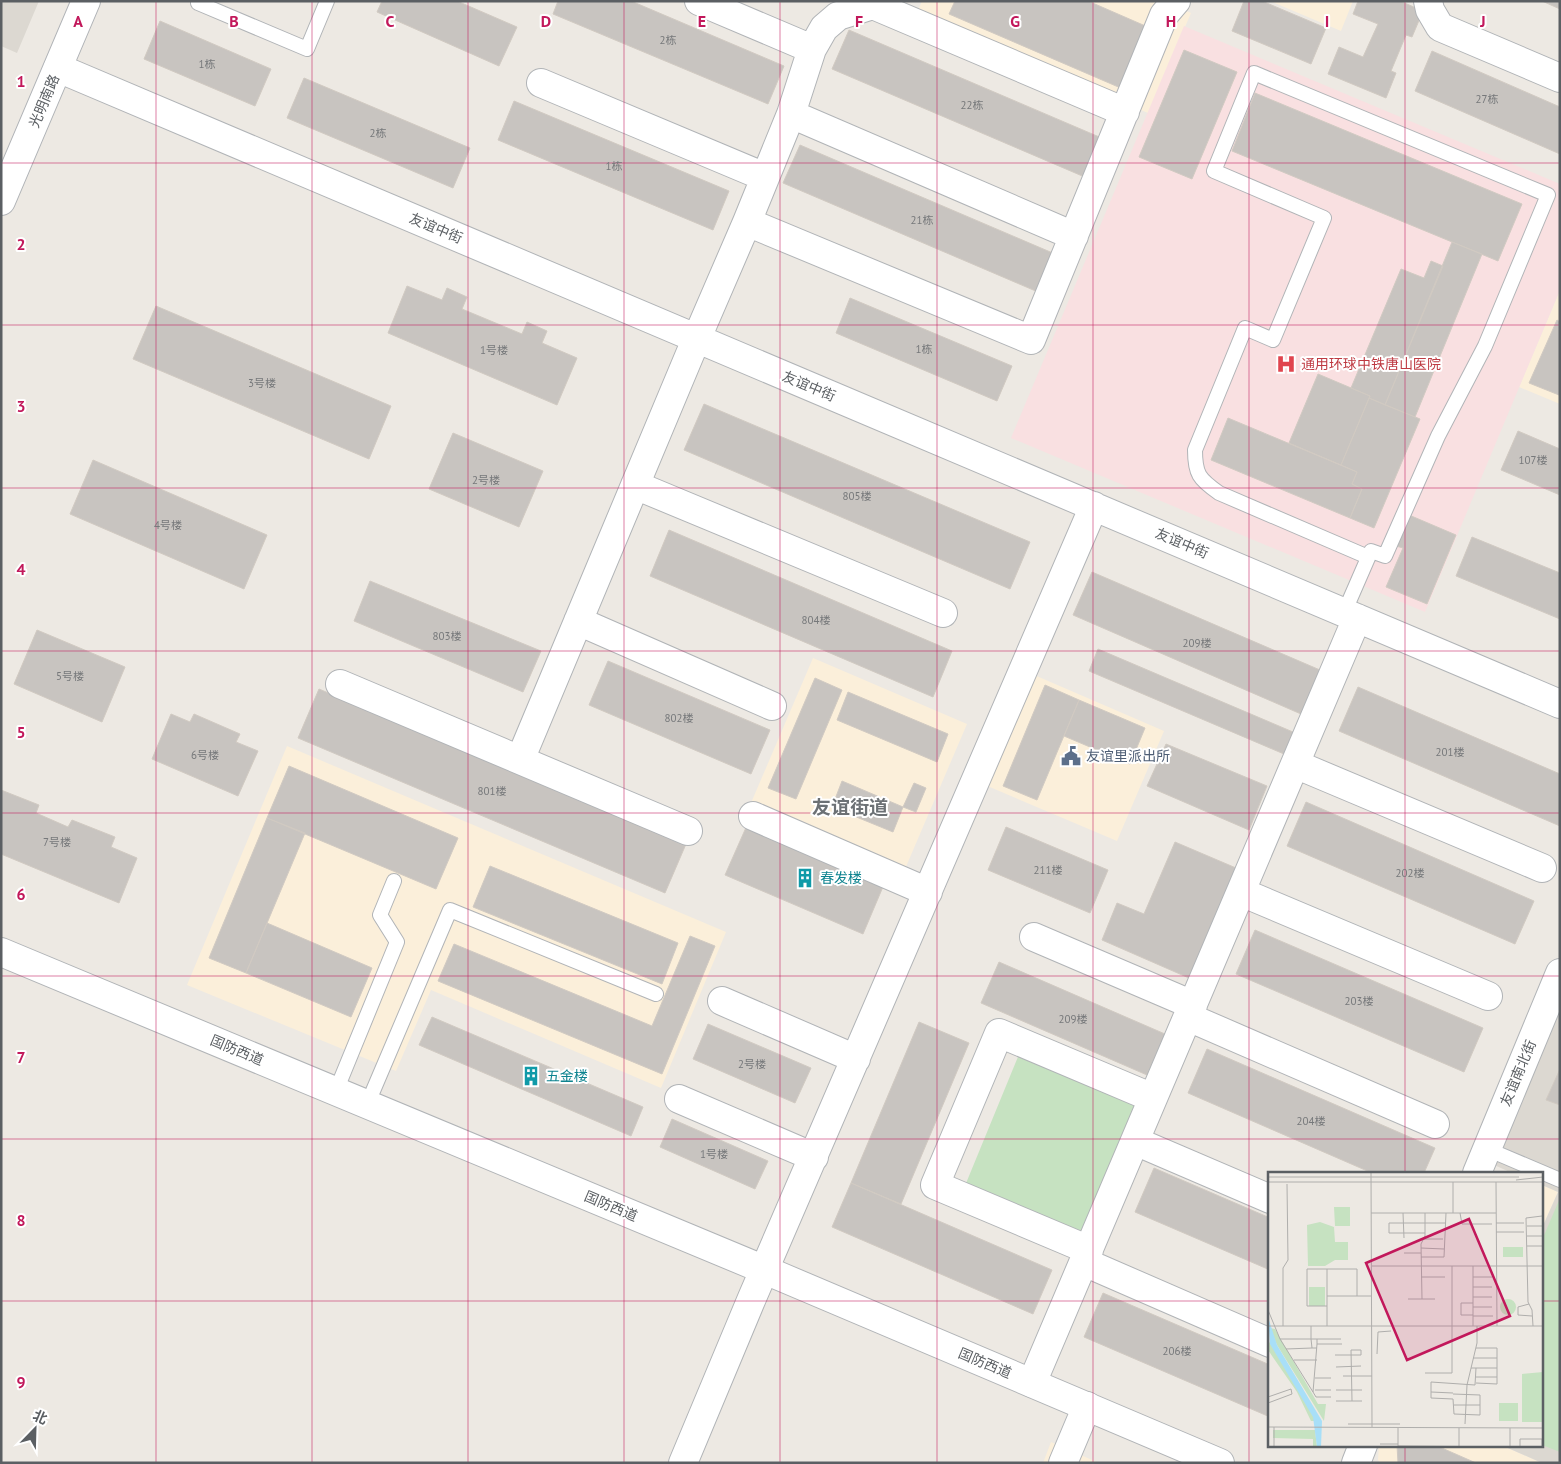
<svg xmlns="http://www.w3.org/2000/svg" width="1561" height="1464" viewBox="0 0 1561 1464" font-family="'PT Sans','Noto Sans SC',sans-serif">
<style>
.commercial{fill:#fbefda}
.education{fill:#dcd8d1}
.medical{fill:#f9e0e1}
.green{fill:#c6e2c1}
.building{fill:#c8c4c0;stroke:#d1cac2}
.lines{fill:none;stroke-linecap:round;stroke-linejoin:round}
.service-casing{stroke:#b1b4b7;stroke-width:16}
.minor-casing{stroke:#b1b4b7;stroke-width:30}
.tertiary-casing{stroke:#b1b4b7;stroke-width:30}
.secondary-casing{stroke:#b0b3b7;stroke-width:30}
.service{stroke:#fff;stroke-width:14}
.minor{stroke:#fff;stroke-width:28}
.tertiary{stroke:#fff;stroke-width:28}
.secondary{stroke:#fff;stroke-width:28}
.grid{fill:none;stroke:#c2185b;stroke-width:1;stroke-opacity:0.55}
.labels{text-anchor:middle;stroke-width:4;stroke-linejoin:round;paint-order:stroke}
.number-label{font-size:11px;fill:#76787a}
.street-label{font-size:14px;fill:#5b5f63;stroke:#fff}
.health-label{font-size:14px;fill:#be3a42;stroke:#fff;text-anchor:start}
.service-label{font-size:14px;fill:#4e5e75;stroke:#fff;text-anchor:start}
.culture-label{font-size:14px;fill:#0d838f;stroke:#fff;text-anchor:start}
.district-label{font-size:19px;font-weight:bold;fill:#6c7175;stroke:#fff}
.inset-road{fill:none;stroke:#afaeac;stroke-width:1}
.view{fill:#c2185b;fill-opacity:0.15;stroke:#c2185b;stroke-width:2.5}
.inset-edge{fill:none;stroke:#5b5f63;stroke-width:2.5}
.grid-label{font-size:16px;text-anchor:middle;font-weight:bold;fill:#c2185b;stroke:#fff;stroke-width:4;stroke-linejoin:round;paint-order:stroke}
</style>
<rect width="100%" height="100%" fill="#ede9e3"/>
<path class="commercial" d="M 922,1 L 1163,1 L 1191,13 L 1148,113 L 916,15 Z
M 1270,1 L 1353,1 L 1341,31 Z
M 1560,290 L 1560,404 L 1519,387 Z
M 813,658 L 967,724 L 905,869 L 751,803 Z
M 1025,671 L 1164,731 L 1117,841 L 978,782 Z
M 287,746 L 726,932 L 661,1088 L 431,990 L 396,1071 L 187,985 Z
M 1542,1185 L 1558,1192 L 1542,1228 Z
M 1051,1442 L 1099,1463 L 1043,1463 Z
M 1379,1445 L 1501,1445 L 1542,1463 L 1380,1463 L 1378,1460 Z"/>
<path class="education" d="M 1,1 L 39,1 L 17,53 L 1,46 Z
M 1560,1000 L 1560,1463 L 1542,1463 L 1501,1445 L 1542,1445 L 1542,1228 L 1558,1192 L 1542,1185 L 1542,1173 L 1512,1173 L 1492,1164 Z"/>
<path class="medical" d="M 1184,26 L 1560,184 L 1560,290 L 1425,612 L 1011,438 Z"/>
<path class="green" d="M 1020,1052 L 1139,1101 L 1080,1242 L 962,1193 Z
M 1560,1198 L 1560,1452 L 1542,1445 L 1542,1240 Z"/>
<path class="building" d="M 382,1 L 457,1 L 517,27 L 499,66 L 377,12 Z
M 558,1 L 631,1 L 784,66 L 768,104 L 553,14 Z
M 955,1 L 1088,1 L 1150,28 L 1123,89 L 949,14 Z
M 1244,1 L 1262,1 L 1326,28 L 1311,64 L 1232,31 Z
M 1358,1 L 1400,1 L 1423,11 L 1412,37 L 1406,35 L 1391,71 L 1396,73 L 1386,98 L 1328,74 L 1339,47 L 1363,57 L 1378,24 L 1353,14 Z
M 1542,1 L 1560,1 L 1560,9 Z
M 160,21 L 271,69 L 255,106 L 144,59 Z
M 849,30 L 1111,142 L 1094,181 L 832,69 Z
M 1184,50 L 1237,72 L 1192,179 L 1139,157 Z
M 1432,51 L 1560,107 L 1560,154 L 1415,91 Z
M 304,78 L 470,148 L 453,188 L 287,118 Z
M 1255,93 L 1522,204 L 1498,261 L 1232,151 Z
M 514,101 L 729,191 L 713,230 L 498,140 Z
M 800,145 L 1062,257 L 1045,295 L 783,183 Z
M 1452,242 L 1482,254 L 1415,417 L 1385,405 Z
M 1431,261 L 1443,266 L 1385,405 L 1369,398 L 1370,396 L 1351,388 L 1401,269 L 1424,278 Z
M 407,286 L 442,300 L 447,288 L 467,297 L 462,309 L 522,334 L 527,322 L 547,331 L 542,343 L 577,358 L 557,405 L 388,333 Z
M 850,298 L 1012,366 L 997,401 L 836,333 Z
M 156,306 L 391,406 L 369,459 L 133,359 Z
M 1557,320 L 1560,322 L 1559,395 L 1529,383 Z
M 1318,374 L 1370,396 L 1341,465 L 1289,443 Z
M 1369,398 L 1420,419 L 1374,528 L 1350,518 L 1362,489 L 1352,484 L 1357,472 L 1341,465 Z
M 704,404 L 1030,542 L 1010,589 L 684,450 Z
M 1228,418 L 1357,472 L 1352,484 L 1362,489 L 1350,518 L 1211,460 Z
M 1518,431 L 1560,449 L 1560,495 L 1501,470 Z
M 453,433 L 543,471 L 519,527 L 429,489 Z
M 93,460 L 267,535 L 244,589 L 70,514 Z
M 1409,515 L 1456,535 L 1427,604 L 1386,587 L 1403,548 L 1396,546 Z
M 669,530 L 952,651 L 933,697 L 650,576 Z
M 1472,537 L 1560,573 L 1560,619 L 1456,576 Z
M 1092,572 L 1320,670 L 1301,714 L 1073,615 Z
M 370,581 L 541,651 L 523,692 L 354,621 Z
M 37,630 L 125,667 L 102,722 L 14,684 Z
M 1098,649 L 1293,732 L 1284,754 L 1089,671 Z
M 608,661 L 770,730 L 751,774 L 589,705 Z
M 815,678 L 842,690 L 796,799 L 768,788 Z
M 1045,685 L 1079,700 L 1037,800 L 1003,786 Z
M 1358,687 L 1560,774 L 1560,826 L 1339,731 Z
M 319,689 L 686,844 L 665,893 L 298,738 Z
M 848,692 L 948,734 L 937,762 L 837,720 Z
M 1079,700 L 1145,728 L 1130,764 L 1064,736 Z
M 171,714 L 190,722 L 194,714 L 240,734 L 236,742 L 258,751 L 238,796 L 152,759 Z
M 1166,744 L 1267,786 L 1249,830 L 1147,786 Z
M 289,766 L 458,838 L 436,889 L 267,818 Z
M 842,781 L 903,807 L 893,832 L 832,807 Z
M 914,783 L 926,788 L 916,812 L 903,807 Z
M 1,790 L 39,805 L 36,813 L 68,827 L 72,820 L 115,837 L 111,847 L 137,858 L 119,903 L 1,854 Z
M 1306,802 L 1534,901 L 1515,944 L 1287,846 Z
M 267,818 L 305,833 L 246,973 L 209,958 Z
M 748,823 L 885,882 L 863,934 L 725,875 Z
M 1006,827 L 1108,870 L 1090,913 L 988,870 Z
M 1175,842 L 1236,868 L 1189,978 L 1102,940 L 1117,903 L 1144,914 Z
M 490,866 L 678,943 L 662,984 L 473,907 Z
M 267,923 L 372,968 L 351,1017 L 246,973 Z
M 1255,930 L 1483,1028 L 1464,1072 L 1236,974 Z
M 690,936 L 715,946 L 662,1074 L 438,981 L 454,944 L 652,1026 Z
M 999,962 L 1165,1034 L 1147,1075 L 981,1003 Z
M 432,1017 L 643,1107 L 631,1136 L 419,1045 Z
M 919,1022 L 969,1043 L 901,1204 L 851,1183 Z
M 708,1024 L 811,1068 L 795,1103 L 693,1059 Z
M 1207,1049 L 1435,1148 L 1424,1173 L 1372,1173 L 1188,1093 Z
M 1560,1069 L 1560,1105 L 1546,1100 Z
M 672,1119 L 768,1161 L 755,1189 L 660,1147 Z
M 1154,1168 L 1270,1218 L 1270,1270 L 1135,1212 Z
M 851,1183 L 1052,1270 L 1033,1314 L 832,1227 Z
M 1103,1293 L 1270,1365 L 1270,1417 L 1084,1337 Z
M 1397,1445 L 1435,1445 L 1476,1463 L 1398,1463 Z"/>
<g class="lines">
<defs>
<path id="service" d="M 199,1 L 198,3 L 307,49 L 327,1
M 1344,613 L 1371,551 L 1385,556 L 1438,436 L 1485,346 L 1548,195 L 1254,73 L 1214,171 L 1324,218 L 1273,340 L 1245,328 L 1195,450 C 1195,474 1199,479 1219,493 L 1368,557
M 336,1091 L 397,942 L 380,915 L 394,881
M 367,1105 L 450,910 L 656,994
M 1487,1149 L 1560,1180"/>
<path id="minor" d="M 699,1 L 812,49
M 1428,1 L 1430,10 L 1440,27 L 1560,78
M 873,5 L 1125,112
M 58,68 L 1560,704
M 541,83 L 765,177
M 791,114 L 1074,236
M 747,222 L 1031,340 L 1164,15 L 1176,1
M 635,485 L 943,613
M 578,621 L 772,706
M 340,684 L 688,831
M 520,760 L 690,354 L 747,222 L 791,114 L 812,49 L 824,28 L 838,16 L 873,5 L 880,1
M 1295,764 L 1542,868
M 753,816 L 928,892
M 1241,892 L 1488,996
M 1034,937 L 1193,1005
M 722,1001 L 856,1059
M 1188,1017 L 1435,1124
M 679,1099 L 814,1157
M 1135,1141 L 1270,1199
M 1477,1173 L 1560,973
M 1089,1250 L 935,1185 L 999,1033 L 1153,1098
M 1084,1262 L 1270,1343
M 1032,1383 L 1357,618
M 683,1463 L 752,1298 L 1094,506
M 1063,1463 L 1087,1406
M 1356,1463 L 1363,1445"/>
<path id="tertiary" d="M 1,952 L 765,1270 L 1220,1463"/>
<path id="secondary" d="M 1,201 L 86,1"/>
</defs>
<use href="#service" class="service-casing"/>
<use href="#minor" class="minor-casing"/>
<use href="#tertiary" class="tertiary-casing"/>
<use href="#secondary" class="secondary-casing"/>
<use href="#service" class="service"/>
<use href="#minor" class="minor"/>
<use href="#tertiary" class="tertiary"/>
<use href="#secondary" class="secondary"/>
</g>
<path class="grid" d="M 156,1 L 156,1463M 312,1 L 312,1463M 468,1 L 468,1463M 624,1 L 624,1463M 780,1 L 780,1463M 937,1 L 937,1463M 1093,1 L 1093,1463M 1249,1 L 1249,1463M 1405,1 L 1405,1173M 1,163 L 1560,163M 1,325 L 1560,325M 1,488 L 1560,488M 1,651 L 1560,651M 1,813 L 1560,813M 1,976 L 1560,976M 1,1139 L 1560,1139M 1,1301 L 1270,1301M 1542,1301 L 1560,1301M 1405,1445 L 1405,1463"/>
<defs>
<symbol id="hospital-bare" viewBox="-9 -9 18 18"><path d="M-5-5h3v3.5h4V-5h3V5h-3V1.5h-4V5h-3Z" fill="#e0444e" stroke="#fff" stroke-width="2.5" paint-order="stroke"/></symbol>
<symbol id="civic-bare" viewBox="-9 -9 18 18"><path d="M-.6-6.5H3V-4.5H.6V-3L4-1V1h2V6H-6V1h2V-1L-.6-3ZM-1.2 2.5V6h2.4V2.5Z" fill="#5c6f8a" stroke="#fff" stroke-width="2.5" paint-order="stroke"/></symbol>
<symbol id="building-bare" viewBox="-9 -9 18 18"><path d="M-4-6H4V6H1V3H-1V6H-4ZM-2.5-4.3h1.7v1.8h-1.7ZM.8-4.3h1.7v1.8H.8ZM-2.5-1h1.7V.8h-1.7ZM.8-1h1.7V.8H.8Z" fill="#0f9aa8" stroke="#fff" stroke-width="2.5" paint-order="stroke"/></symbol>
</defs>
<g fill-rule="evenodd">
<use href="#hospital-bare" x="1272" y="350" width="28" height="28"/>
<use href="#civic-bare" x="1057" y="742" width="28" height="28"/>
<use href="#building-bare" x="791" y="864" width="28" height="28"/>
<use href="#building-bare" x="517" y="1062" width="28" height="28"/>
</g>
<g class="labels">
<g class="number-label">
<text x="668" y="44">2栋</text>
<text x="207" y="68">1栋</text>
<text x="1487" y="103">27栋</text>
<text x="972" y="109">22栋</text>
<text x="378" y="137">2栋</text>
<text x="614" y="170">1栋</text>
<text x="922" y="224">21栋</text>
<text x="924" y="353">1栋</text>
<text x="494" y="354">1号楼</text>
<text x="262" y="387">3号楼</text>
<text x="1533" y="464">107楼</text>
<text x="486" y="484">2号楼</text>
<text x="857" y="500">805楼</text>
<text x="168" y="529">4号楼</text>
<text x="816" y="624">804楼</text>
<text x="447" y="640">803楼</text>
<text x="1197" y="647">209楼</text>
<text x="70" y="680">5号楼</text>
<text x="679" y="722">802楼</text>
<text x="1450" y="756">201楼</text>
<text x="205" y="759">6号楼</text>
<text x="492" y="795">801楼</text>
<text x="57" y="846">7号楼</text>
<text x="1048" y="874">211楼</text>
<text x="1410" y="877">202楼</text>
<text x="1359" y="1005">203楼</text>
<text x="1073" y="1023">209楼</text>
<text x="752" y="1068">2号楼</text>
<text x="1311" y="1125">204楼</text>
<text x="714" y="1158">1号楼</text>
<text x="1177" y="1355">206楼</text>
</g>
<g class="street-label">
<text transform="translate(44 101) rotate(-67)" y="5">光明南路</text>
<text transform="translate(436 228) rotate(23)" y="5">友谊中街</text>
<text transform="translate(809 386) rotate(23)" y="5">友谊中街</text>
<text transform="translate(1182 543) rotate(23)" y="5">友谊中街</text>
<text transform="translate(237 1050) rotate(23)" y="5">国防西道</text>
<text transform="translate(1518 1073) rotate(-67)" y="5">友谊南北街</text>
<text transform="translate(611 1206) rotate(23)" y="5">国防西道</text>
<text transform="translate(985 1363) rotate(23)" y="5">国防西道</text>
</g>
<g class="health-label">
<text x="1301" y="369">通用环球中铁唐山医院</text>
</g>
<g class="service-label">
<text x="1086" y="761">友谊里派出所</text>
</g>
<g class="culture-label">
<text x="820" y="883">春发楼</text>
<text x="546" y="1081">五金楼</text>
</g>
<g class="district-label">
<text x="850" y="814">友谊街道</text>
</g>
</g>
<g transform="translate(1268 1172)">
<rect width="275" height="275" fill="#ede9e3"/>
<path d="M 66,35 L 82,35 L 82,54 L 67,54 ZM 52,50 L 66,55 L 67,70 L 80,70 L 80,88 L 67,88 L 57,94 L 40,94 L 39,53 ZM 235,75 L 255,75 L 255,85 L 235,85 ZM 41,115 L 57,115 L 57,134 L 41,134 ZM232 135a8 8 0 1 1 16 0a8 8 0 1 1-16 0ZM 2,156 L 7,157 L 50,232 L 58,232 L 56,249 L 9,173 ZM 0,168 L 28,211 L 48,249 L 43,249 L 29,220 L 0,178 ZM 275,200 L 275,250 L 254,250 L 254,202 ZM 231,231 L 250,231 L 250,249 L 231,249 ZM 5,258 L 47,258 L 49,275 L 45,275 L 45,267 L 5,266 Z" fill="#c6e2c1"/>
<path d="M 0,145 L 9,173 L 54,249 L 53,275 L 49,275 L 45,245 L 2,172 Z" fill="#a8dff8"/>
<path class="inset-road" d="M 103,0 L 104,255M 0,5 L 251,5M 248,8 L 275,5M 0,10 L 275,10M 185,10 L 185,41M 228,10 L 229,154M 103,41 L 228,41M 135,41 L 136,66M 192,41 L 194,52 L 224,52M 228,51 L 256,51M 259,54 L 275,54M 228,60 L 256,60M 157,61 L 121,61 L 121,51 L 178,51M 259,64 L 275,64M 156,67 L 175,67M 259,74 L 275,74M 153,76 L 176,77M 136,81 L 153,81M 153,85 L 176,85 L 178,41M 104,94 L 275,94M 205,94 L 205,154M 153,105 L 177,105M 205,105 L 224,105M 205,115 L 224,115M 59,124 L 104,124M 205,125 L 224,125M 140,127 L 167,127M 154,127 L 153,72 L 157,64 L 157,41M 205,131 L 193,131 L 193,143 L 205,143M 261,132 L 250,135 L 250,143 L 264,144M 59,134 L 39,134 L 39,97 L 89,97 L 89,124M 205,135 L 224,135M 0,138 L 12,167 L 45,220 L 49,172 L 49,167 L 43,167 L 43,154M 205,144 L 225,144M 0,154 L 275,154M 15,154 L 15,96 L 20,88 L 19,12M 59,154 L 59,97M 265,154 L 264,138 L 260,130 L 258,46 L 274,44M 12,167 L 43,167 L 44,176 L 49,176M 49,167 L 73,167M 49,172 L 74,172M 208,176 L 229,176 L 229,212 L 208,211M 18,177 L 44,176M 109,182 L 110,160 L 123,159M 67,183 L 93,183M 205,186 L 229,186M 26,188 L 49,188M 68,195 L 93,194M 203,196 L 229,196M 157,201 L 184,201 L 184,94M 75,204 L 104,204M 208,205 L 229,205M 47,206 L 63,206M 47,218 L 63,218M 68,218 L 94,218M 45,220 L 48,225 L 63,225M 163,220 L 185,221M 185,222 L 212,223 L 212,243 L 186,242 L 185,227 L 163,226 L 163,210 L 207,213 L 208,196M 0,225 L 23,217 L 24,222 L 0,231M 68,229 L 94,229M 84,229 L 83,178 L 93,178 L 93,183M 186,233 L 212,233M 80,252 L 132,252M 197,252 L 199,213 L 209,171 L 209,154M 0,255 L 275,256M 130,256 L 130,275M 112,272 L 130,272M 130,274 L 244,275M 242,274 L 242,256M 6,275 L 6,255M 191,275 L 191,256M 252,275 L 252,267 L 274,267 L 274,275"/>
<path class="view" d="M 201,47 L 242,144 L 139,188 L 98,91 Z"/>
<rect width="275" height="275" class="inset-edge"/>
</g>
<g class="grid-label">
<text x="78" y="27">A</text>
<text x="234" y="27">B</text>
<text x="390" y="27">C</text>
<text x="546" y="27">D</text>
<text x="702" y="27">E</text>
<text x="859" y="27">F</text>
<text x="1015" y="27">G</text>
<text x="1171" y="27">H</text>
<text x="1327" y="27">I</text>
<text x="1483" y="27">J</text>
<text x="21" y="87">1</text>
<text x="21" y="250">2</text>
<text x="21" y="412">3</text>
<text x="21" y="575">4</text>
<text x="21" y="738">5</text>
<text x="21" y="900">6</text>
<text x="21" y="1063">7</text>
<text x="21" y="1226">8</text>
<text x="21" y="1388">9</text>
</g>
<rect width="1561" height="1464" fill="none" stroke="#5b5f63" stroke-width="5"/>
<g transform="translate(35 1429) rotate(23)" stroke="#ffffff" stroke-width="4" paint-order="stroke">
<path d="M0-4L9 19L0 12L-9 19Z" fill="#5b5f63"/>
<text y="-8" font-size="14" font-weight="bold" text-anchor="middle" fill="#5b5f63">北</text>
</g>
</svg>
